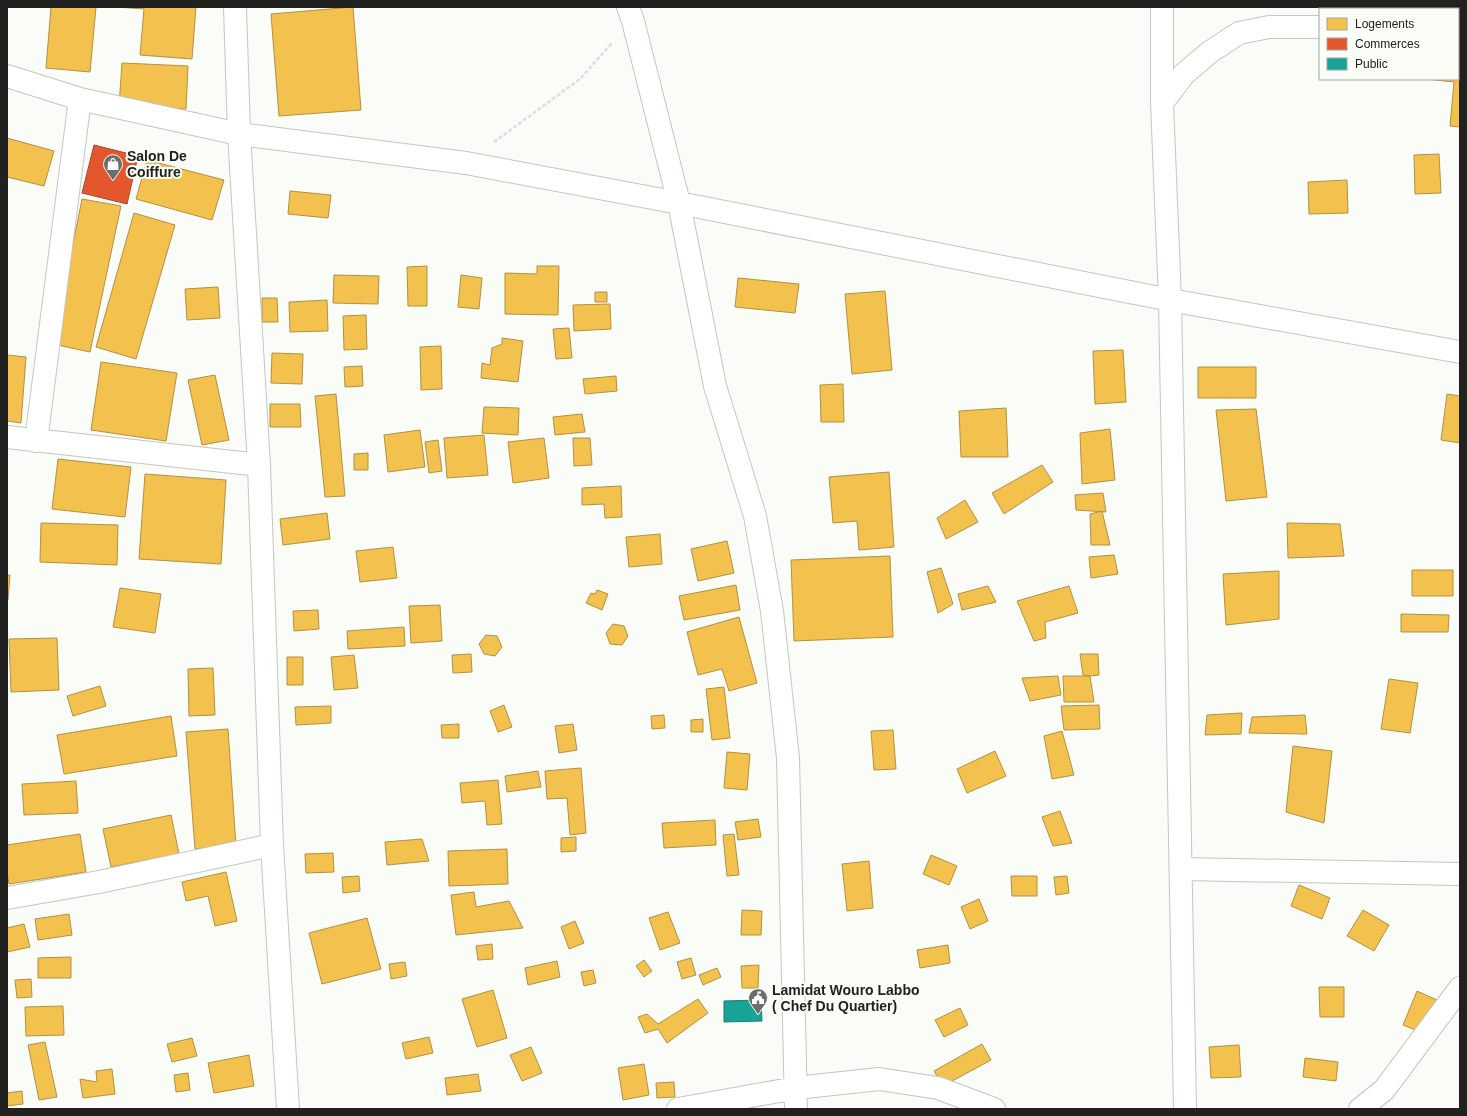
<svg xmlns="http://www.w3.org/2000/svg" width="1467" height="1116" viewBox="0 0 1467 1116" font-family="Helvetica,sans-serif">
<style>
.homes{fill:#f2c14e;stroke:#b39140}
.shops{fill:#e4572e;stroke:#aa472a}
.public{fill:#17a398;stroke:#1a7c74}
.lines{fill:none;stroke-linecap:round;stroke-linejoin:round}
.street-casing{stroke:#c4c6c3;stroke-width:24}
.path{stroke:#dededd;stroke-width:2.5;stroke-dasharray:4 2;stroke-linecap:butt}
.street{stroke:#fefffe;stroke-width:22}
.labels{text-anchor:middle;stroke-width:4;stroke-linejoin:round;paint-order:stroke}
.poi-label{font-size:14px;font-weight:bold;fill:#21221f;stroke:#f9fdf6;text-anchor:start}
</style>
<rect width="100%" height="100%" fill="#f9fcf7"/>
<path class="homes" d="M 51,7 L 96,7 L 90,72 L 46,68 Z
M 117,7 L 196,7 L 192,59 L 140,55 L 144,9 Z
M 353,7 L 361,110 L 279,116 L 271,14 Z
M 1458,48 L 1460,48 L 1460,127 L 1450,126 L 1454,82 L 1426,79 L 1458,79 Z
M 122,63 L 188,66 L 186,109 L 119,106 Z
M 7,138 L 54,151 L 44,186 L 7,177 Z
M 1439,154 L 1441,193 L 1415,194 L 1414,155 Z
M 147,160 L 224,180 L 212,220 L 136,199 Z
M 1347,180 L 1348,213 L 1309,214 L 1308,182 Z
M 290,191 L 331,195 L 328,218 L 288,214 Z
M 82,199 L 121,206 L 90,352 L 53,344 Z
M 134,213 L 175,225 L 136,359 L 96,347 Z
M 427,266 L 427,306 L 408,306 L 407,267 Z
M 537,266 L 559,266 L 558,315 L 505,314 L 505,273 L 537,274 Z
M 334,275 L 379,276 L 378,304 L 333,303 Z
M 461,275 L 482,278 L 479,309 L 458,307 Z
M 738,278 L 799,284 L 795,313 L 735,307 Z
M 218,287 L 220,318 L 187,320 L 185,289 Z
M 885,291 L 892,370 L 852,374 L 845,294 Z
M 595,292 L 607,292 L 607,302 L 595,302 Z
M 262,298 L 277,298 L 278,322 L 262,322 Z
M 327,300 L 328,331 L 290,332 L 289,302 Z
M 610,304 L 611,329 L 574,331 L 573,305 Z
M 366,315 L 367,349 L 344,350 L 343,316 Z
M 569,328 L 572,358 L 556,359 L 553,329 Z
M 502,338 L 523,341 L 518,382 L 481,378 L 482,363 L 490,365 L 492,348 L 502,344 Z
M 441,346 L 442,389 L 421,390 L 420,347 Z
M 1123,350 L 1126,402 L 1095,404 L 1093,351 Z
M 272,353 L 303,354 L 302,384 L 271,383 Z
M 7,355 L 26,357 L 21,423 L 7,421 Z
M 101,362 L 177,373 L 166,441 L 91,430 Z
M 362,366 L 363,386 L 345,387 L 344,367 Z
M 1198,367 L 1256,367 L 1256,398 L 1198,398 Z
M 215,375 L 229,440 L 202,445 L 188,380 Z
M 616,376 L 617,391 L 585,394 L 583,379 Z
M 843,384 L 844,422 L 821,422 L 820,385 Z
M 336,394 L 345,496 L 325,497 L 315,396 Z
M 1447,394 L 1460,396 L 1460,443 L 1441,440 Z
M 270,404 L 300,404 L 301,427 L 270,427 Z
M 484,407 L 519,408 L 518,435 L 482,433 Z
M 1006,408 L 1008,457 L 961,457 L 959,411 Z
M 1256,409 L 1267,497 L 1226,501 L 1216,410 Z
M 582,414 L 585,432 L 555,435 L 553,417 Z
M 1110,429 L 1115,480 L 1082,484 L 1080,433 Z
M 420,430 L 425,467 L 388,472 L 384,435 Z
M 484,435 L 488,475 L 447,478 L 444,438 Z
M 544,438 L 549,478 L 513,483 L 508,442 Z
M 573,438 L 590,438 L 592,465 L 574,466 Z
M 438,440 L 442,471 L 429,473 L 425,442 Z
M 368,453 L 368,470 L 354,470 L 354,454 Z
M 58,459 L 131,467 L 125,517 L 52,509 Z
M 1042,465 L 1053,482 L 1004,514 L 992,493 Z
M 889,472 L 894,547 L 859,550 L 857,521 L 833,523 L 829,477 Z
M 145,474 L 226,480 L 221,564 L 139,559 Z
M 621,486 L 622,517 L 605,518 L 604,504 L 582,505 L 582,488 Z
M 1103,493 L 1106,512 L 1076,510 L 1075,495 Z
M 965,500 L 978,522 L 946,539 L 937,518 Z
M 1102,511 L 1110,545 L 1091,545 L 1090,514 Z
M 327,513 L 330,539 L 283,545 L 280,519 Z
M 41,523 L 118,525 L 117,565 L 40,562 Z
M 1287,523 L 1340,524 L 1344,556 L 1288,558 Z
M 660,534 L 662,564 L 629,567 L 626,537 Z
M 727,541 L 734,573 L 698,581 L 691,549 Z
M 393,547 L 397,578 L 360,582 L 356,551 Z
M 1114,555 L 1118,574 L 1091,578 L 1089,557 Z
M 890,556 L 893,637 L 794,641 L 791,560 Z
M 941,568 L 953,604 L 938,613 L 927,572 Z
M 1412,570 L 1453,570 L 1453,596 L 1412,596 Z
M 1279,571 L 1279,619 L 1226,625 L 1223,574 Z
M 7,575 L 10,575 L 8,600 L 7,600 Z
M 736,585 L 740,610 L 684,620 L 679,596 Z
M 988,586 L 996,602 L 962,610 L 958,594 Z
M 1069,586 L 1078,613 L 1045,622 L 1046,638 L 1034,641 L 1017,601 Z
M 120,588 L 161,594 L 155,633 L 113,627 Z
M 597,590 L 608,594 L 602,610 L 586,603 L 591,593 L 595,594 Z
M 440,605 L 442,641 L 411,643 L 409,606 Z
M 318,610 L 319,629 L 294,631 L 293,611 Z
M 1401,614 L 1449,615 L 1448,632 L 1401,632 Z
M 739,617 L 757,683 L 729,691 L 722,669 L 698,675 L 687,632 Z
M 613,624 L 624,626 L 628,636 L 622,645 L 610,644 L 606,633 Z
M 404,627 L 405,646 L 348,649 L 347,631 Z
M 486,635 L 497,636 L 502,647 L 495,656 L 484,654 L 479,644 Z
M 57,638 L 59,690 L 11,692 L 9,639 Z
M 471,654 L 472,672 L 453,673 L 452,655 Z
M 1080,654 L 1098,654 L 1099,675 L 1090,676 L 1083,675 Z
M 354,655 L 358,688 L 334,690 L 331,657 Z
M 287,657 L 303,657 L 303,685 L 287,685 Z
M 213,668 L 215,715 L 189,716 L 188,669 Z
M 1058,676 L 1061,695 L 1030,701 L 1022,678 Z
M 1063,676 L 1090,676 L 1094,702 L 1064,702 Z
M 1389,679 L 1418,683 L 1410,733 L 1381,729 Z
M 100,686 L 106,706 L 73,716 L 67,696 Z
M 724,687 L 730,738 L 712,740 L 706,689 Z
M 504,705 L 512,727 L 498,732 L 490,711 Z
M 1099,705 L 1100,729 L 1064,730 L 1061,706 Z
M 331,706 L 331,723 L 296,725 L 295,707 Z
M 1242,713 L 1241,734 L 1205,735 L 1207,715 Z
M 664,715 L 665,728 L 652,729 L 651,716 Z
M 1305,715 L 1307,734 L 1249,733 L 1252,717 Z
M 171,716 L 177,756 L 64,774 L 57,735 Z
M 703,719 L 703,732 L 691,732 L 691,720 Z
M 459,724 L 459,738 L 442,738 L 441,725 Z
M 573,724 L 577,750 L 559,753 L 555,726 Z
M 228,729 L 236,846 L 195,849 L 186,732 Z
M 893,730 L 896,769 L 874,770 L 871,731 Z
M 1062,731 L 1074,775 L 1052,779 L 1044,736 Z
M 1293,746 L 1332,751 L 1324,823 L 1286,812 Z
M 995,751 L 1006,776 L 967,793 L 957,769 Z
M 727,752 L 750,754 L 747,790 L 724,788 Z
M 581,768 L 586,833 L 570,835 L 567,798 L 547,799 L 545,771 Z
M 538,771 L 541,787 L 507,792 L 505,776 Z
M 498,780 L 502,824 L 487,825 L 485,801 L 462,803 L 460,783 Z
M 76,781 L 78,813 L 24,815 L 22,784 Z
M 1060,811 L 1072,843 L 1053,846 L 1042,817 Z
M 171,815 L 179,854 L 111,867 L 103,829 Z
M 758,819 L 761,837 L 738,840 L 735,822 Z
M 715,820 L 716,845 L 664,848 L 662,823 Z
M 80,834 L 86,872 L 9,884 L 7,872 L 7,845 Z
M 734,834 L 739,875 L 727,876 L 723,835 Z
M 576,837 L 576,851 L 561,852 L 561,838 Z
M 422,839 L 429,861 L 387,865 L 385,842 Z
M 507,849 L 508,884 L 449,886 L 448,851 Z
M 333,853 L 334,872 L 306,873 L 305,854 Z
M 931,855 L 957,866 L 949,885 L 923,874 Z
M 869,861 L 873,908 L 847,911 L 842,864 Z
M 226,872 L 237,921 L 215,926 L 208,896 L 186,901 L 182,882 Z
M 359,876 L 360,891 L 343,893 L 342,877 Z
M 1011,876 L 1037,876 L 1037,896 L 1012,896 Z
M 1067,876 L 1069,893 L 1056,895 L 1054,877 Z
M 1299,885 L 1330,898 L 1322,919 L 1291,906 Z
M 474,892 L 476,907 L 509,901 L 523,928 L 456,935 L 451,895 Z
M 979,899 L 988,921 L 970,929 L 961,907 Z
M 742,910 L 762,911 L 761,935 L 741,935 Z
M 1363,910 L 1389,925 L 1374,951 L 1347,936 Z
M 668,912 L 680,943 L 660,950 L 649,918 Z
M 69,914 L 72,935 L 38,940 L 35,919 Z
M 367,918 L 381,969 L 322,984 L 309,933 Z
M 575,921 L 584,943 L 569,949 L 561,927 Z
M 24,924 L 30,947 L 7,952 L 7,928 Z
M 492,944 L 493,959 L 478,960 L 476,946 Z
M 948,945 L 950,963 L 920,968 L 917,950 Z
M 71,957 L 71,978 L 38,978 L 38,958 Z
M 691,958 L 696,975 L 682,979 L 677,962 Z
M 644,960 L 652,971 L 644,977 L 636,966 Z
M 557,961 L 560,977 L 528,985 L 525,968 Z
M 405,962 L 407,976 L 391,979 L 389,964 Z
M 759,965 L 758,988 L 742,988 L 741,966 Z
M 717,968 L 721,977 L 703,985 L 699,975 Z
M 593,970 L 596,983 L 584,986 L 581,972 Z
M 31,979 L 32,997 L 17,998 L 15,980 Z
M 1319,987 L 1344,987 L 1344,1017 L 1320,1017 Z
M 493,990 L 507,1038 L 477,1047 L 462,999 Z
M 1417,991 L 1437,1000 L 1423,1033 L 1403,1025 Z
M 698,999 L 708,1013 L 667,1043 L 658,1029 L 645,1033 L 638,1017 L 647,1014 L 658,1024 Z
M 63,1006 L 64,1035 L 26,1036 L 25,1007 Z
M 960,1008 L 968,1025 L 944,1037 L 935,1020 Z
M 429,1037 L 433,1053 L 406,1059 L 402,1043 Z
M 192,1038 L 197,1056 L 172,1062 L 167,1044 Z
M 45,1042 L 57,1097 L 39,1100 L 28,1045 Z
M 982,1044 L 991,1060 L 943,1086 L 934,1071 Z
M 1239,1045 L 1241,1077 L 1211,1078 L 1209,1047 Z
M 531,1047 L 542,1073 L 522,1081 L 510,1055 Z
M 249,1055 L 254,1086 L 214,1093 L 208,1063 Z
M 1305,1058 L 1338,1062 L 1336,1081 L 1303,1077 Z
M 644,1064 L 649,1095 L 623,1100 L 618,1068 Z
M 112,1069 L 115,1094 L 83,1098 L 80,1079 L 97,1082 L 96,1071 Z
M 188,1073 L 190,1090 L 176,1092 L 174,1075 Z
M 478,1074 L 481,1091 L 447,1095 L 445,1078 Z
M 674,1082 L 675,1097 L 657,1098 L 656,1083 Z
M 22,1091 L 23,1104 L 7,1106 L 7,1093 Z"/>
<path class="shops" d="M 94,145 L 138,156 L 127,204 L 82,193 Z"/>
<path class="public" d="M 761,1000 L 762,1021 L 724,1022 L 724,1001 Z"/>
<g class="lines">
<defs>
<path id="street" d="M 235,7 L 239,134 L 259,465 L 272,845 L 288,1109
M 628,7 L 633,21 L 679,203 L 715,386 L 755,516 L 772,611 L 788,758 L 796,1109
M 1162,7 L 1162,103 L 1170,300 L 1185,1109
M 1458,27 L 1460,27
M 7,76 L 80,99 L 239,134 L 466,163 L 679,203 L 1170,300 L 1460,352
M 1162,103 L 1184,74 L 1210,52 L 1239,33 L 1269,27 L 1320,27
M 7,437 L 259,465
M 36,441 L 80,99
M 1181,869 L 1460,874
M 7,898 L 99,882 L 272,845
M 678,1109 L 796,1088 L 879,1079 L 938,1088 L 994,1109
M 1360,1109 L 1384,1090 L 1460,988"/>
</defs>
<use href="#street" class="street-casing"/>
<path class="path" d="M 494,142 L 580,79 L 612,43"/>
<use href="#street" class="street"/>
</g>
<defs>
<symbol id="shop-pin" viewBox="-11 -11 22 30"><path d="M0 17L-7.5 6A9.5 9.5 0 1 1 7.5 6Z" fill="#6d6e6b" stroke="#f9fdf6"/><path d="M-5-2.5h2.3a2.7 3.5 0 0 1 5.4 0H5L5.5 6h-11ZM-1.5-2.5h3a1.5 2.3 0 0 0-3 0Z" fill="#fff"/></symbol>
<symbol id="civic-pin" viewBox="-11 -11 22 30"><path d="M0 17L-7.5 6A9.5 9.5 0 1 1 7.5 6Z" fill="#6d6e6b" stroke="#f9fdf6"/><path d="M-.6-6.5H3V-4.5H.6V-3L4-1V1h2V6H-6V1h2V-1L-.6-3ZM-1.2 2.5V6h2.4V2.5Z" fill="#fff"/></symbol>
</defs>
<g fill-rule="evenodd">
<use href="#shop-pin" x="102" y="153" width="22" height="30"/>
<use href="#civic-pin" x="747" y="987" width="22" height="30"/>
</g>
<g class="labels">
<g class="poi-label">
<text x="127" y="161">Salon De<tspan x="127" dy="16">Coiffure</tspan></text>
<text x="772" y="995">Lamidat Wouro Labbo<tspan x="772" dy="16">( Chef Du Quartier)</tspan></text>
</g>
</g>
<rect width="1467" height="1116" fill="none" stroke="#21221f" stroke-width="16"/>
<rect x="1319" y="8" width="140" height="72" fill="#f9fdf6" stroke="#a3a5a0"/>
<rect x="1327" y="18" width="20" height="12" fill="#f2c14e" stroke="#a3a5a0"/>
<text x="1355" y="28" font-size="12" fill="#21221f">Logements</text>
<rect x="1327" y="38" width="20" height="12" fill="#e4572e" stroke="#a3a5a0"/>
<text x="1355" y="48" font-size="12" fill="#21221f">Commerces</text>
<rect x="1327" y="58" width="20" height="12" fill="#17a398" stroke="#a3a5a0"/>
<text x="1355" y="68" font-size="12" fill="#21221f">Public</text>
</svg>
